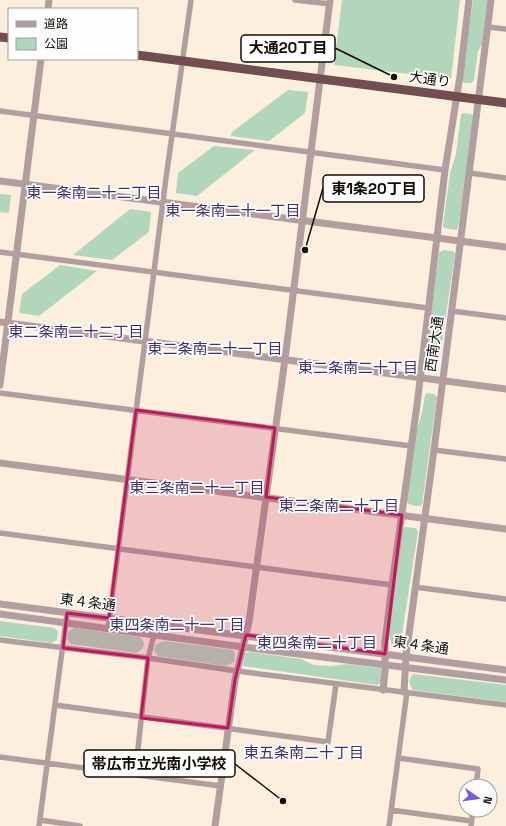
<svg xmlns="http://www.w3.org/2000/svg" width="506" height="826" viewBox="0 0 506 826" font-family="'Space Grotesk','Noto Sans JP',sans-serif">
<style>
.green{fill:#b2d6bc}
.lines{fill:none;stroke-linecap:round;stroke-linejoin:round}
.minor{stroke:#b39e9f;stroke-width:5.5}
.tertiary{stroke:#b39e9f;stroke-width:7}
.trunk{stroke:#724e50;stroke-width:9}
.marked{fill:#c2185b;fill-opacity:0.2;stroke:#c2185b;stroke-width:3;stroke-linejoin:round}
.labels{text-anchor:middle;stroke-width:3.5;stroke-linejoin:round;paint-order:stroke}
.street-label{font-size:14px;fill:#130c04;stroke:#fefefe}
.neighbourhood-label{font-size:15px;fill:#3d316d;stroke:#fefefe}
.leader{fill:none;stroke:#130c04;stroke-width:1.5}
.callout-dot{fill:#130c04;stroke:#fefefe;stroke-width:1.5}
.callout{fill:#fefefe;stroke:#130c04;stroke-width:1.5}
.callout-label{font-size:15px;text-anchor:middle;font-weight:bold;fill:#130c04}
</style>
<rect width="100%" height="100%" fill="#fcefde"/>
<path class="green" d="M 342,0 L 460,0 L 451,79 L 334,65 Z
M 473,0 L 488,0 L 482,44 L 478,51 L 474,80 L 471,83 L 464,83 L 462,80 Z
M 288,90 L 308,92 L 305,113 L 269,141 L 231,136 L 232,132 Z
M 463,113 L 471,114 L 473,116 L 467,170 L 458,228 L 456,230 L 444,228 L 443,226 L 450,173 L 456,154 L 461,115 Z
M 214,146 L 255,150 L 197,196 L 176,193 L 178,173 Z
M 0,194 L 11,195 L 9,213 L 0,212 Z
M 130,209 L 151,212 L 149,232 L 112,260 L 73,255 Z
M 443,250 L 453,251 L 455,254 L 440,355 C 437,362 435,364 427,362 L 425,359 L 439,253 Z
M 60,265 L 97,271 L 39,316 L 19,313 L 22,294 Z
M 427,393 L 434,394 L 437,397 L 422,505 C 418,507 410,506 406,502 L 415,436 L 422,413 L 425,395 Z
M 405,527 L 416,528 L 418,532 L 400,647 L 392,646 L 389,635 L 403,529 Z
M 0,621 L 54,628 L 58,631 L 57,640 L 51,643 L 0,636 Z
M 74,628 L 140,637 L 144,642 L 143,648 L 137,653 L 71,644 L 67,639 L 68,632 Z
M 165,641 L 233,650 L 235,654 L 234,662 L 226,666 L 158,656 L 154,650 L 156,644 Z
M 250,652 L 301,659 L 314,665 L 331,666 L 347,664 L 379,668 L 383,670 L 381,683 L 377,685 L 243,666 L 245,653 Z
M 413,674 L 506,685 L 506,702 L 413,690 C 409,685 408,679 413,674 Z"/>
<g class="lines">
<path class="minor" d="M 295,0 L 330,4
M 488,27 L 506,29
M 0,111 L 445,170
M 470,173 L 506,178
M 0,252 L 428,308
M 452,311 L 506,318
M 0,393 L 411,446
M 434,450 L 506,459
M 0,533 L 392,585
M 415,587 L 506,599
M 108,629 L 166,178 L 191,0
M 0,640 L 148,658 L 237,671 L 506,705
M 55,705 L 328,742 L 336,684
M 0,757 L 221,786
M 398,758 L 478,769 L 476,786
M 135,775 L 148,658 L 154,635
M 391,810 L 471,821
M 40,820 L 80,826
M 39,826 L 67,613
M 389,826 L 407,692
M 471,826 L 473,810"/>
<path class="tertiary" d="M 48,9 L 49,0
M 0,181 L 506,247
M 0,322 L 506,389
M 0,385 L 41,59
M 0,463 L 506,529
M 0,604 L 506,670
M 0,614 L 243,647 L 506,680
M 383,690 L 385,673 L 385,642 L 392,585 L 417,405 L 445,170 L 460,76 L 469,0
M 404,692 L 406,656 L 434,450 L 491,0
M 215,826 L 235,680 L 249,622 L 285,359 L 330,0"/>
<path class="trunk" d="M 0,37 L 9,38
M 137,55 L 506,103"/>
</g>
<path class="marked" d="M 136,410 L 275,428 L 266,497 L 402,515 L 385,654 L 246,635 L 235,680 L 228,728 L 141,718 L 148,658 L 63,648 L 67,613 L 109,618 Z"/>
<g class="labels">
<g class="street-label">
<text transform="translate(430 79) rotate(8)" y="5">大通り</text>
<text transform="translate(434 344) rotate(-82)" y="5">西南大通</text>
<text transform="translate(88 602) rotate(7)" y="5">東４条通</text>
<text transform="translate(421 645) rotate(8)" y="5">東４条通</text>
</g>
<g class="neighbourhood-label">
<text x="94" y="198">東一条南二十二丁目</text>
<text x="233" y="216">東一条南二十一丁目</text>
<text x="76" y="337">東二条南二十二丁目</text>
<text x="215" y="354">東二条南二十一丁目</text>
<text x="358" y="373">東二条南二十丁目</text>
<text x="197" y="493">東三条南二十一丁目</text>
<text x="339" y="511">東三条南二十丁目</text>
<text x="177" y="630">東四条南二十一丁目</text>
<text x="317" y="648">東四条南二十丁目</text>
<text x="304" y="758">東五条南二十丁目</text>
</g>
</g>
<path class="leader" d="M394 77L335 48M305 250L323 188M283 801L235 764"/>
<g class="callout-dot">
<circle cx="394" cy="77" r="4"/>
<circle cx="305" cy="250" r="4"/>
<circle cx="283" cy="801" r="4"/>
</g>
<g class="callout">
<rect x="241" y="35" width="94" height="27" rx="4"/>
<rect x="323" y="175" width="101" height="27" rx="4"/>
<rect x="84" y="750" width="151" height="27" rx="4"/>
</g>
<g class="callout-label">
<text x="288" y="53">大通20丁目</text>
<text x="374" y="194">東1条20丁目</text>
<text x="159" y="769">帯広市立光南小学校</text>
</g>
<rect x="8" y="8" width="130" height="52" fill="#fefefe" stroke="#a09d9a"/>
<rect x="16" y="21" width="20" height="6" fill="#b39e9f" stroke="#a09d9a"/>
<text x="44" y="28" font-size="12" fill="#130c04">道路</text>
<rect x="16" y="38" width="20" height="12" fill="#b2d6bc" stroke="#a09d9a"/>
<text x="44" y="48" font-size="12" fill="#130c04">公園</text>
<g transform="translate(478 798) rotate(103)"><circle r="19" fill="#fefefe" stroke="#a09d9a"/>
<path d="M0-3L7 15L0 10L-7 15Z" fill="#795dd7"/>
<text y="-6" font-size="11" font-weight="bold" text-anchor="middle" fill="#130c04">N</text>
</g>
</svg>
